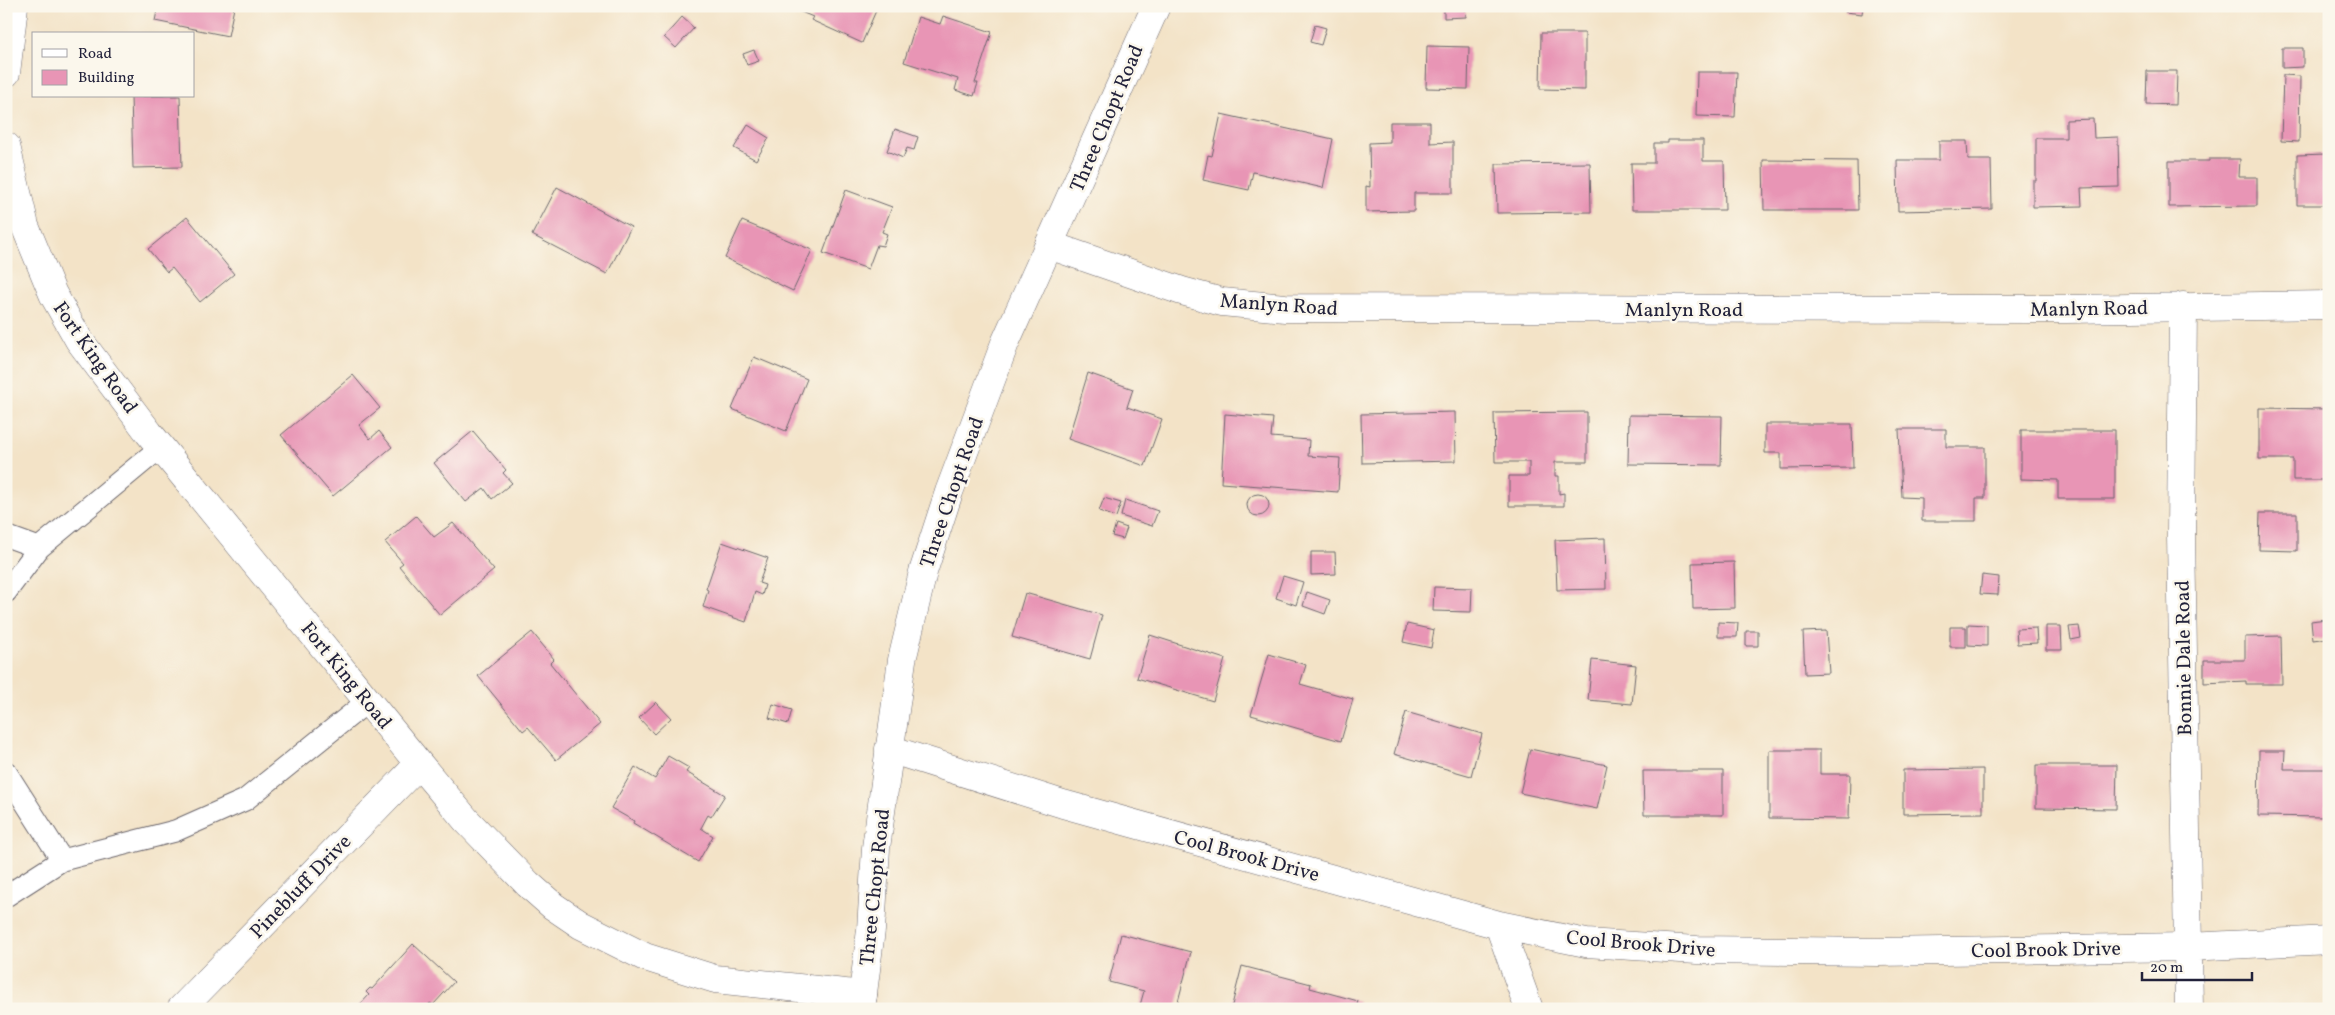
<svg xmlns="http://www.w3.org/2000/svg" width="2335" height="1015" viewBox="0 0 2335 1015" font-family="Vollkorn,serif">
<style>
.building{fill:#e895b5}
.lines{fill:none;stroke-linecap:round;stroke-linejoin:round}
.lane-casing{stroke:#6b666c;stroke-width:23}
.street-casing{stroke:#6b666c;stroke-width:29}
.secondary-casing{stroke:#6b666c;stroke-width:29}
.lane{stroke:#fff;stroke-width:21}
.street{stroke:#fff;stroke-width:28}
.secondary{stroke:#fff;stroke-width:28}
.labels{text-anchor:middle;stroke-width:5;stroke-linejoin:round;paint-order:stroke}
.street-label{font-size:20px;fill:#22223b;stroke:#fbf7ec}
</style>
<rect width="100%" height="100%" fill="#fbf7ec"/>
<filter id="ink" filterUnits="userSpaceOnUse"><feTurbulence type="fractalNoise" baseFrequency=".02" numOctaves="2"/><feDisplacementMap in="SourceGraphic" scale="10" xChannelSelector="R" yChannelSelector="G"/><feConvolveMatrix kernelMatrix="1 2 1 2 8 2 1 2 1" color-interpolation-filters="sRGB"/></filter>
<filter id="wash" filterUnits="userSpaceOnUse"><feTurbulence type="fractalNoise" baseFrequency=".0096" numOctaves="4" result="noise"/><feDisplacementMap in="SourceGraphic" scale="20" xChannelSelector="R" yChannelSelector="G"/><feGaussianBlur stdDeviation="1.12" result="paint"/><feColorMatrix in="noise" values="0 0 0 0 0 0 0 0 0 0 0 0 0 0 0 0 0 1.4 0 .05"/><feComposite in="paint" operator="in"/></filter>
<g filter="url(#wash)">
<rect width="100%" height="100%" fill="#f3e3c7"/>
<g id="blocks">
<path class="building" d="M 158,6 L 225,6 L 234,8 L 228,36 L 155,21 Z
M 787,6 L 878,6 L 862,43 L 811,20 L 813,17 Z
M 1444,6 L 1465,6 L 1466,17 L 1444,18 Z
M 1846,6 L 1863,6 L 1862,14 L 1845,12 Z
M 943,16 L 992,32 L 975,83 L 978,83 L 974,96 L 955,90 L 958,79 L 904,62 L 918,17 L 940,24 Z
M 682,17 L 694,28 L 676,48 L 664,37 Z
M 1315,25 L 1326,28 L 1321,45 L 1310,42 Z
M 1541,33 L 1585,33 L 1585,90 L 1540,89 Z
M 1427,46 L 1469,47 L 1468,89 L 1426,88 Z
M 2282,48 L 2303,48 L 2303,67 L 2282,68 Z
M 754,50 L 759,61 L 747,65 L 743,54 Z
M 2147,71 L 2177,71 L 2176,105 L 2146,104 Z
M 1697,72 L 1737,72 L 1735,117 L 1696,116 Z
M 2283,75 L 2300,76 L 2299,142 L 2281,141 Z
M 131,96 L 180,96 L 182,167 L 133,168 Z
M 1221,114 L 1333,139 L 1323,188 L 1253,172 L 1249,190 L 1203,180 L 1208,155 L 1212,156 Z
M 2093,119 L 2094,138 L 2118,137 L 2119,187 L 2081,188 L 2082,206 L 2033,207 L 2033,181 L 2036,181 L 2036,138 L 2066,138 L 2066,120 Z
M 1390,122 L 1430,122 L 1430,143 L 1453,142 L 1453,193 L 1414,193 L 1414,211 L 1366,212 L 1366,186 L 1370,187 L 1369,143 L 1390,142 Z
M 748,125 L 769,138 L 756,160 L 734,148 Z
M 895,129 L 918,137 L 914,150 L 907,148 L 903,158 L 887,151 Z
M 2325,132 L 2329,132 L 2329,205 L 2297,205 L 2297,155 L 2326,154 Z
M 1668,140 L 1703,140 L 1703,161 L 1724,161 L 1725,210 L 1632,210 L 1631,163 L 1654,163 L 1654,143 L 1668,143 Z
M 1939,141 L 1967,141 L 1968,160 L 1991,160 L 1992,209 L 1898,211 L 1897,160 L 1939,160 Z
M 2209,159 L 2240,159 L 2239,177 L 2257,177 L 2257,206 L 2169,207 L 2169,161 L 2209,161 Z
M 1763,160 L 1857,161 L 1858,210 L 1764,210 Z
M 1590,163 L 1591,212 L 1497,213 L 1496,164 Z
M 557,187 L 631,227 L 607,274 L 532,235 Z
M 846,190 L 892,207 L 882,232 L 887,234 L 883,246 L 877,245 L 868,269 L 823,253 Z
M 187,217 L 234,274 L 200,302 L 172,268 L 167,272 L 148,249 Z
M 742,221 L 812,250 L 793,291 L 725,258 Z
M 754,357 L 807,379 L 786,431 L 732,409 Z
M 1088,373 L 1133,389 L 1127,407 L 1162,419 L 1145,466 L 1068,439 Z
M 353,375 L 380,408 L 359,425 L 370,439 L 379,431 L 392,447 L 333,496 L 281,435 Z
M 2259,408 L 2329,409 L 2329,480 L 2293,480 L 2293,459 L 2259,459 Z
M 1455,412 L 1456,461 L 1362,463 L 1361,414 Z
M 1587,412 L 1587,462 L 1555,462 L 1555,476 L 1559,476 L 1559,494 L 1564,493 L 1564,506 L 1509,506 L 1509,476 L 1529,476 L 1529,462 L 1495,462 L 1494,413 Z
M 1225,414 L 1273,418 L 1271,437 L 1309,440 L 1308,456 L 1340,458 L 1338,492 L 1221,483 Z
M 1629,415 L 1722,416 L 1721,465 L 1628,464 Z
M 1765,424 L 1852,424 L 1853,468 L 1781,469 L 1781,453 L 1765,453 Z
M 1899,429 L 1946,429 L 1946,447 L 1985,447 L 1985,498 L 1976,498 L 1976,521 L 1922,521 L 1922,498 L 1902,497 Z
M 2021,430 L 2115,430 L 2115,499 L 2058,499 L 2058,480 L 2021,479 Z
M 473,431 L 506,470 L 503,473 L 512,483 L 492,499 L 484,488 L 466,502 L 434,463 Z
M1247 505a11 11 0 1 1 22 0a11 11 0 1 1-22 0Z
M 1104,498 L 1121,503 L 1116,517 L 1099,511 Z
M 1125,500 L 1158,511 L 1152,526 L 1121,516 Z
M 2260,513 L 2297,513 L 2297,551 L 2259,550 Z
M 416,516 L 434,537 L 453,523 L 494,570 L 440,615 L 399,566 L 403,563 L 385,542 Z
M 1116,524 L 1127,528 L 1123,539 L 1112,536 Z
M 1605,538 L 1606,589 L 1557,590 L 1555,540 Z
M 722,542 L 768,558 L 759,583 L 765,585 L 762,595 L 755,592 L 746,622 L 703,607 L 708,590 L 706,589 Z
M 1311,552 L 1335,552 L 1336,574 L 1311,575 Z
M 1734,562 L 1735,608 L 1693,609 L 1692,563 Z
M 1982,575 L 1999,577 L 1998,595 L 1980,594 Z
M 1283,576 L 1303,582 L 1296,605 L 1276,598 Z
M 1434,587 L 1472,588 L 1471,612 L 1433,611 Z
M 1307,592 L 1330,600 L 1325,614 L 1303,606 Z
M 1025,593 L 1102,615 L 1090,659 L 1012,637 Z
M 2326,619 L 2328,638 L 2313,640 L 2311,621 Z
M 1718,622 L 1738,623 L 1737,637 L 1718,637 Z
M 1407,624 L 1434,630 L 1431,648 L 1403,642 Z
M 1968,624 L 1987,625 L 1987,646 L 1968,645 Z
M 2046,626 L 2061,626 L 2062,650 L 2046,650 Z
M 2079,626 L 2081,638 L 2071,640 L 2069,627 Z
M 1950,627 L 1966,627 L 1966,647 L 1950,647 Z
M 2036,628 L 2037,643 L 2017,644 L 2016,629 Z
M 1746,631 L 1758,631 L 1758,646 L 1746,646 Z
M 1826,631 L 1829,673 L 1805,674 L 1803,632 Z
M 532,632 L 554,659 L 550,663 L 600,724 L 556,760 L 528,727 L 523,731 L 478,676 Z
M 1150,635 L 1225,659 L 1213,701 L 1137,678 Z
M 2281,636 L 2282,684 L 2246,684 L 2246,681 L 2204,683 L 2204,660 L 2245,660 L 2245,637 Z
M 1269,654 L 1306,665 L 1300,684 L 1353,699 L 1341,741 L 1251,715 Z
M 1592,660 L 1636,665 L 1632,704 L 1588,700 Z
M 656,702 L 671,718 L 654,734 L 639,718 Z
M 773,704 L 792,710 L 788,724 L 769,718 Z
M 1406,712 L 1482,734 L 1471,776 L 1394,754 Z
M 1530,749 L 1607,765 L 1597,809 L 1520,793 Z
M 1769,750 L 1820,750 L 1820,774 L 1850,774 L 1849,819 L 1769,818 Z
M 2259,751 L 2285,751 L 2284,769 L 2326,769 L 2325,817 L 2258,816 Z
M 668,756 L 689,768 L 686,772 L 725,795 L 711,817 L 708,815 L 701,828 L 713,836 L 698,862 L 633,823 L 634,821 L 611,808 L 635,767 L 655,779 Z
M 2036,765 L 2117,765 L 2116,809 L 2036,808 Z
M 1983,769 L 1983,813 L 1903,814 L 1903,770 Z
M 1643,771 L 1723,771 L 1723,815 L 1644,815 Z
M 1121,934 L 1191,952 L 1176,1009 L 1139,1009 L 1144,991 L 1109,982 Z
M 413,944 L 454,982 L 433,1005 L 430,1003 L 425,1009 L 356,1009 L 369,995 L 366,992 L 370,988 L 372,989 Z
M 1242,966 L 1311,984 L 1310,988 L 1358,1001 L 1356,1009 L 1231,1009 Z"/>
</g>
</g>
<g filter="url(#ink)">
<use href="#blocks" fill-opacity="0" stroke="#6b666c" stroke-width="1"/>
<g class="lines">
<defs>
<path id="lane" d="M 6,536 L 39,548 L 161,447
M 6,592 L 39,548
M 6,772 L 62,860
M 6,896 L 62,860 L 175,831 L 245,800 L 368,701"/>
<path id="street" d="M 6,73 L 14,6
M 6,146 L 25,226 L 53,294 L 79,340 L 149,433 L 419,764 L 466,820 L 528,884 L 553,906 L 581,925 L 645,957 L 715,979 L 863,995
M 1049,245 L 1182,291 L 1222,302 L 1285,308 L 2067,309 L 2329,305
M 2183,306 L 2181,535 L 2189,1009
M 889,749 L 1063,804 L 1499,925 L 1586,943 L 1697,950 L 1878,952 L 2188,947 L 2329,940
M 1499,925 L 1529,1009
M 181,1009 L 419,764"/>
<path id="secondary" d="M 861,1009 L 871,930 L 876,848 L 902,660 L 923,572 L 949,492 L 1005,343 L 1156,6"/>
</defs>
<use href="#lane" class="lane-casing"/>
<use href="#street" class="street-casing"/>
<use href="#secondary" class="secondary-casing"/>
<use href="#lane" class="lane"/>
<use href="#street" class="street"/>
<use href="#secondary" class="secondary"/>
</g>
</g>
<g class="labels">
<g class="street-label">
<text transform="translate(1106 118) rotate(-67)" y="7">Three Chopt Road</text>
<text transform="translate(1279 304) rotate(4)" y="7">Manlyn Road</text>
<text transform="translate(2089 308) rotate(-1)" y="7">Manlyn Road</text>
<text x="1684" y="316">Manlyn Road</text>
<text transform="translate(96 357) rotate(55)" y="7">Fort King Road</text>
<text transform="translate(951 492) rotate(-71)" y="7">Three Chopt Road</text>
<text transform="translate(2183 658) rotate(-91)" y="7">Bonnie Dale Road</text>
<text transform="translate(347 675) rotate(51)" y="7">Fort King Road</text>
<text transform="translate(1247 855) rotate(15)" y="7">Cool Brook Drive</text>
<text transform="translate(300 886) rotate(-46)" y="7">Pinebluff Drive</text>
<text transform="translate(874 887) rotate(-84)" y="7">Three Chopt Road</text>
<text transform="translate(1641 943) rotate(5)" y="7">Cool Brook Drive</text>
<text transform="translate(2046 949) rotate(-1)" y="7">Cool Brook Drive</text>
</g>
</g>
<rect width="2335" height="1015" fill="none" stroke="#fbf7ec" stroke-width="25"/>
<rect x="32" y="32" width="162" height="65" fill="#fbf7ec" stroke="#a4a2a5"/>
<rect x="42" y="49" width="25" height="8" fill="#ffffff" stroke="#a4a2a5"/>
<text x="78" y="58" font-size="15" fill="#22223b">Road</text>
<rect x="42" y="70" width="25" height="15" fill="#e895b5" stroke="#a4a2a5"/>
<text x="78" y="82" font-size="15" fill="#22223b">Building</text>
<path d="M2142 972v8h110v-8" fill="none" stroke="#22223b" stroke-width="2.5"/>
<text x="2150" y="972" font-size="15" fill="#22223b" stroke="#fbf7ec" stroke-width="4" paint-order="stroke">20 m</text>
</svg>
